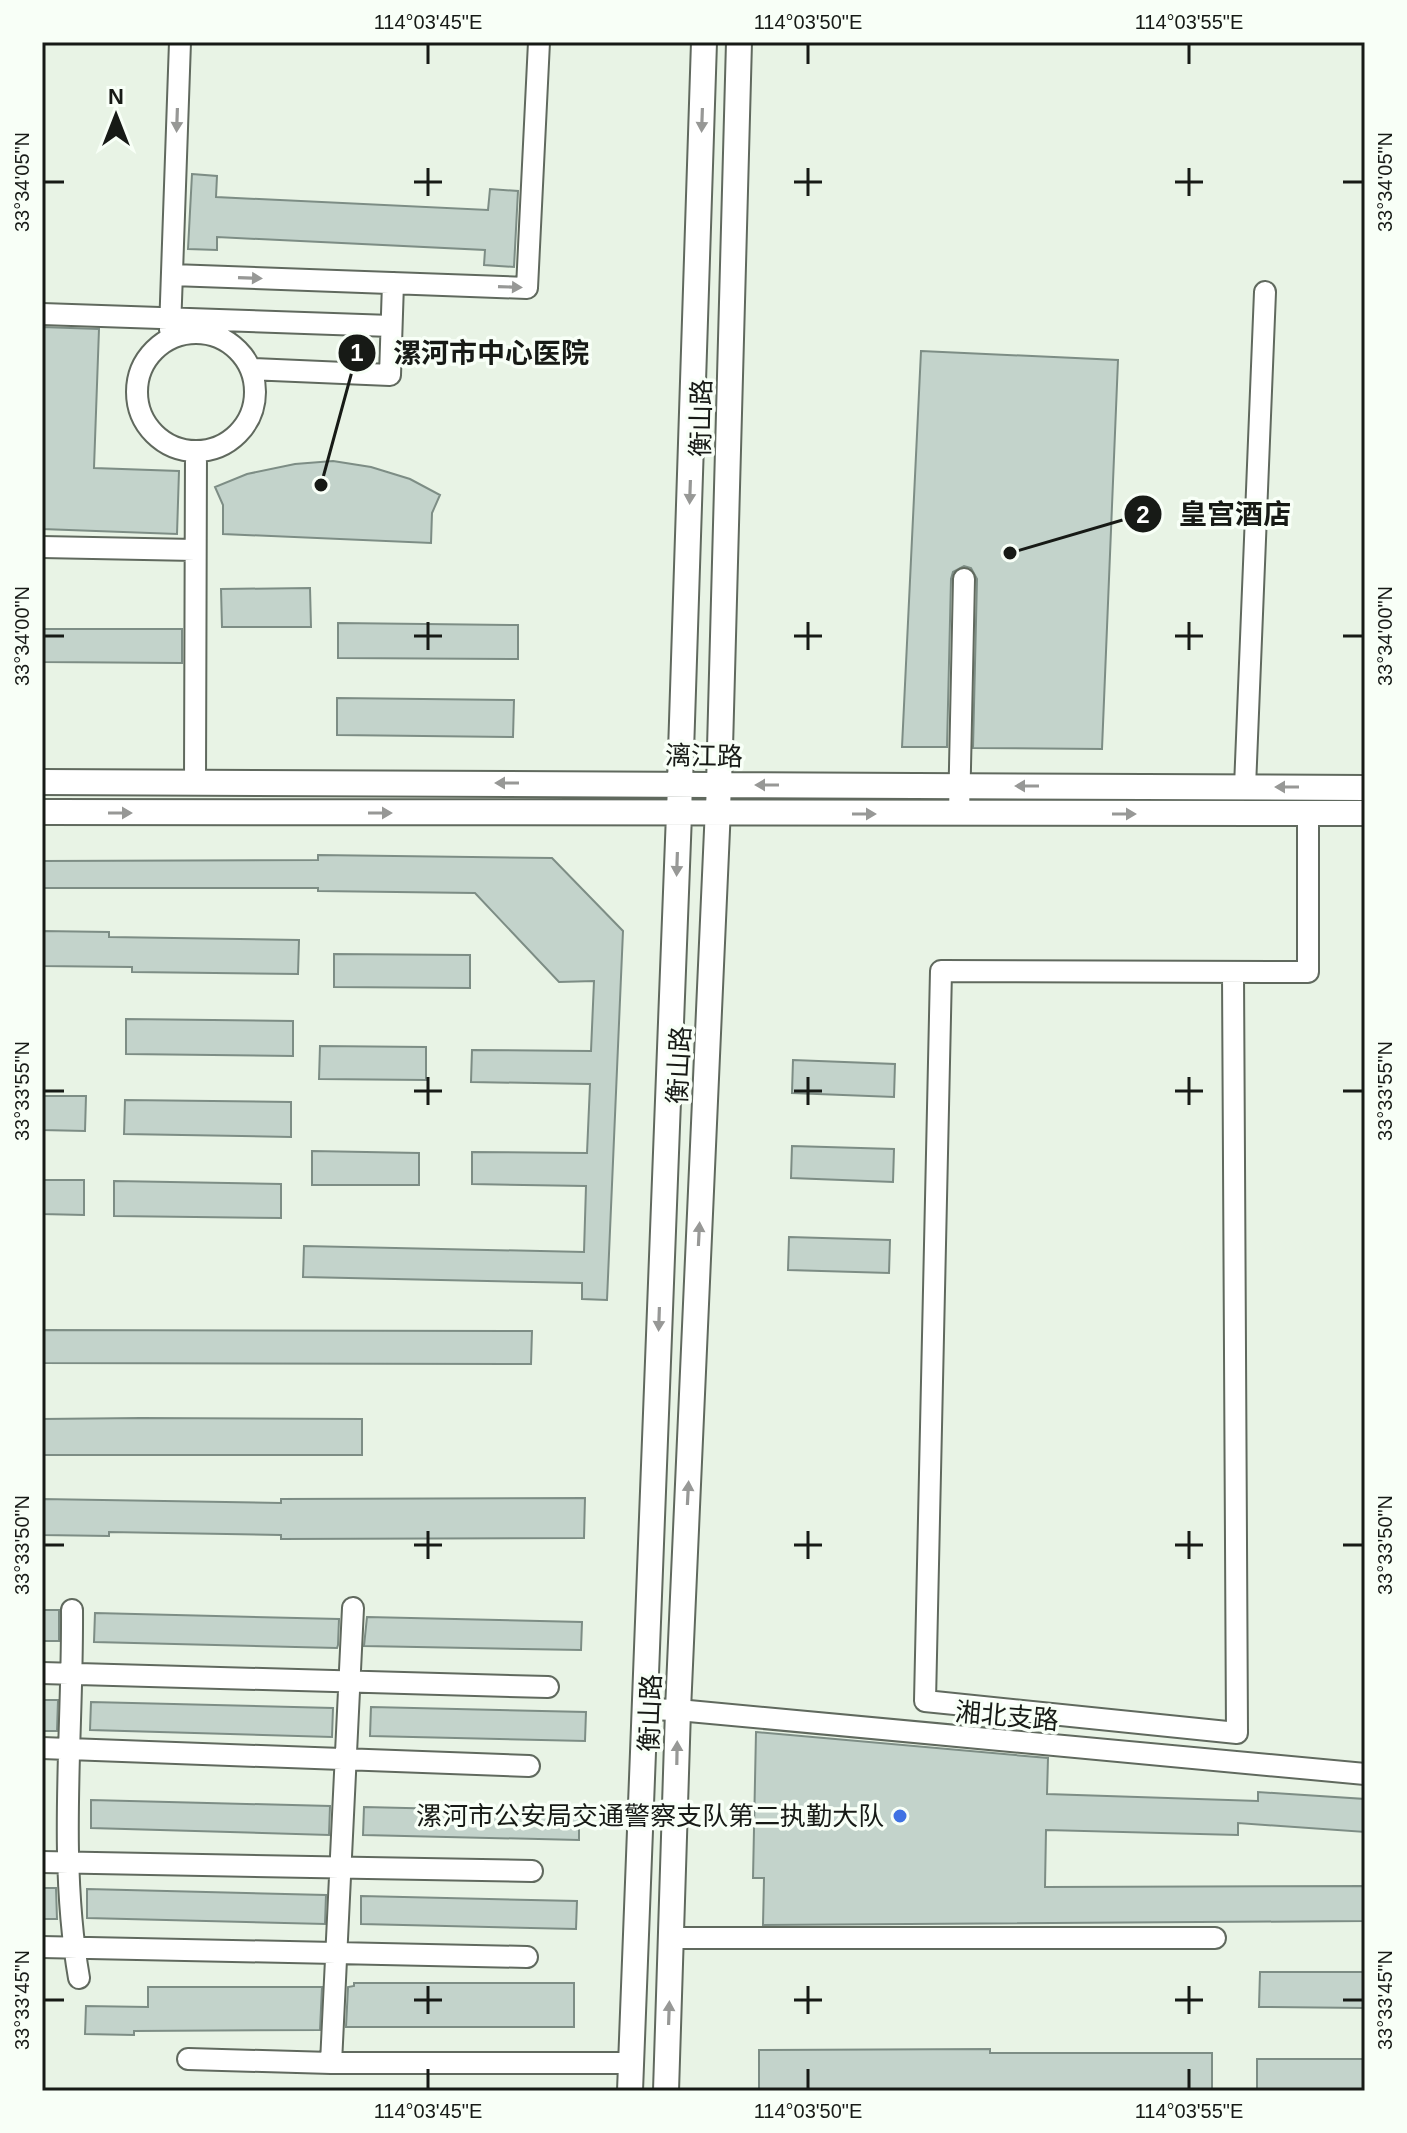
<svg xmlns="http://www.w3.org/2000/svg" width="1407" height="2133" viewBox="0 0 1407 2133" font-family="Arial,'Noto Sans SC',sans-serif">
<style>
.building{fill:#c3d3cb;stroke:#7d8d85;stroke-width:2}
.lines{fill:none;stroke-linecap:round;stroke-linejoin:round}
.minor-casing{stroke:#60695e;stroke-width:24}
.tertiary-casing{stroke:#60695e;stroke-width:28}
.minor{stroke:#fff;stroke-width:20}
.tertiary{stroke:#fff;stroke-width:24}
.oneway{fill:#979896}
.ticks{fill:none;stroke:#171a16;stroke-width:3}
.poi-dot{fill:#4072e3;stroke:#f8fff7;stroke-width:3}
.labels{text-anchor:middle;stroke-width:7;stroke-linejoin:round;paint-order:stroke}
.street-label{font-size:26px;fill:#171a16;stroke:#f8fff7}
.poi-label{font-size:26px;fill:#171a16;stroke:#f8fff7;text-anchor:end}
.leader{fill:none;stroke:#171a16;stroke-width:3}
.callout-dot{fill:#171a16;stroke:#f8fff7;stroke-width:3}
.mark-label{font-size:24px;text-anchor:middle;font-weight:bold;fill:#fff}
.callout-label{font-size:28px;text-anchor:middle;font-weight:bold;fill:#171a16;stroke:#f8fff7;stroke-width:7;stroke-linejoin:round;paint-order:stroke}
.neatline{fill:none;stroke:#171a16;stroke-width:3}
.ticks-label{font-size:20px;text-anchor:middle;fill:#171a16}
</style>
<rect width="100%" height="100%" fill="#e8f3e5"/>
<path class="building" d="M 192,174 L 217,176 L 216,197 L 488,210 L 490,189 L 518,191 L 514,267 L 484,265 L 485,250 L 217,237 L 217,250 L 188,249 Z
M 42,327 L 99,329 L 94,468 L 179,471 L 177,534 L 42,529 Z
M 921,351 L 1118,360 L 1102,749 L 973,748 L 977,579 L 971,568 L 964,566 L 953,572 L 951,579 L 947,747 L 902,747 Z
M 333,461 L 371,467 L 410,479 L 440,495 L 432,513 L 431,543 L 223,534 L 223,505 L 215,487 L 247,474 L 295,464 Z
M 310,588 L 311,627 L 222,627 L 221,589 Z
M 338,623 L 518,625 L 518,659 L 338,658 Z
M 42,629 L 182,629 L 182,663 L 42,662 Z
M 337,698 L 514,700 L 513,737 L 337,735 Z
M 318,855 L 552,858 L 623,931 L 607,1300 L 582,1299 L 582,1283 L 303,1277 L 304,1246 L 584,1252 L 586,1186 L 472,1184 L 472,1152 L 587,1153 L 590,1084 L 471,1082 L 472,1050 L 591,1051 L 594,981 L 559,982 L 475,893 L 318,891 L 318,888 L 42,888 L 42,861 L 318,860 Z
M 42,931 L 109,932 L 109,937 L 299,940 L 298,974 L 132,972 L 132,967 L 42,966 Z
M 334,954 L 470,955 L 470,988 L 334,987 Z
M 126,1019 L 293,1021 L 293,1056 L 126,1054 Z
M 320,1046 L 426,1047 L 426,1080 L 319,1079 Z
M 793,1060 L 895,1064 L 894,1097 L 792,1093 Z
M 42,1096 L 86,1096 L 85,1131 L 42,1130 Z
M 125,1100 L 291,1102 L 291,1137 L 124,1134 Z
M 792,1146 L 894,1149 L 893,1182 L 791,1178 Z
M 312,1151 L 419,1153 L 419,1185 L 312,1185 Z
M 42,1180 L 84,1180 L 84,1215 L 42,1214 Z
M 114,1181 L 281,1184 L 281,1218 L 114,1216 Z
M 789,1237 L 890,1240 L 889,1273 L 788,1270 Z
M 42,1330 L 532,1331 L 531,1364 L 42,1363 Z
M 141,1418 L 362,1419 L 362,1455 L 42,1455 L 42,1419 Z
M 585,1498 L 584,1538 L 281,1539 L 281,1535 L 109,1532 L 109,1536 L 42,1535 L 42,1499 L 281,1503 L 281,1499 Z
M 42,1610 L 59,1610 L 59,1641 L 42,1641 Z
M 95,1613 L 339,1619 L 338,1645 L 337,1648 L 94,1642 Z
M 367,1617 L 582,1622 L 581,1650 L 364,1646 Z
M 42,1700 L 58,1700 L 57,1731 L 42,1731 Z
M 91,1702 L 333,1708 L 332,1737 L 90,1730 Z
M 371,1707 L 586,1712 L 585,1741 L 370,1736 Z
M 756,1732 L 1048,1758 L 1047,1794 L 1258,1801 L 1258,1792 L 1365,1799 L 1365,1832 L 1238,1823 L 1238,1835 L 1046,1830 L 1045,1887 L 1365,1886 L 1365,1921 L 763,1925 L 764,1878 L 753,1878 Z
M 91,1800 L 330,1806 L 329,1835 L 91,1828 Z
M 364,1807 L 579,1812 L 579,1840 L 363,1835 Z
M 42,1888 L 56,1888 L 57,1919 L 42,1919 Z
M 87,1889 L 326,1895 L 325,1924 L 87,1918 Z
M 361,1896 L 577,1901 L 576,1929 L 361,1924 Z
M 1260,1972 L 1365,1972 L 1365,2008 L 1259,2007 Z
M 354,1983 L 574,1983 L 574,2027 L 346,2027 L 348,1987 L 354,1986 Z
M 148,1987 L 322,1987 L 320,2030 L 134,2031 L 134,2035 L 85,2034 L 86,2006 L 148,2007 Z
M 990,2049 L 990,2053 L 1212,2053 L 1212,2091 L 759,2090 L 759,2050 Z
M 1257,2059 L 1365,2059 L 1365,2091 L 1257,2091 Z"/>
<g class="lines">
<defs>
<path id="minor" d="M 172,275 L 527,288 L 539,42
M 42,314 L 391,326
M 170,330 L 180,42
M137 392a59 59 0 1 1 118 0a59 59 0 1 1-118 0Z
M 251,369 L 390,375 L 393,283
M 42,547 L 195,550
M 195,782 L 196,451
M 1245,787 L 1265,292
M 959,814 L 964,579
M 1233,972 L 1237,1733 L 925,1701 L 941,971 L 1308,972 L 1308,813
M 353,1608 L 331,2063 L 631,2063
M 72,1610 C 73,1732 58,1857 79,1978
M 42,1673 L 548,1687
M 644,1709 L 678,1710 L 1365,1774
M 42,1748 L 529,1766
M 42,1862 L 532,1871
M 672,1938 L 1215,1938
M 42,1947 L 527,1957
M 188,2059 L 331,2063"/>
<path id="tertiary" d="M 42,782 L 1365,788
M 42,812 L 1365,813
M 630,2091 L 679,814 L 704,42
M 666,2091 L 678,1710 L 719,785 L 739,42"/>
</defs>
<use href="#minor" class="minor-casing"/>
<use href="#tertiary" class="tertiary-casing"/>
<use href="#minor" class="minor"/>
<use href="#tertiary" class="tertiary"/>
</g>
<defs><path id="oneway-solid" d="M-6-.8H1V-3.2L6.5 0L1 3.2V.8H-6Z" transform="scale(2)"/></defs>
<g class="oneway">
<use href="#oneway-solid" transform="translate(177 120) rotate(92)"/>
<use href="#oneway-solid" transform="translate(702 120) rotate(92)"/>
<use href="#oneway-solid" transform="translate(250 278) rotate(2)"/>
<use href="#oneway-solid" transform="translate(510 287) rotate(2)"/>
<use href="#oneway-solid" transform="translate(690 492) rotate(92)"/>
<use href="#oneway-solid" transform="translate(507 783) rotate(-180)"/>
<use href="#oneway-solid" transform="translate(767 785) rotate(-180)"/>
<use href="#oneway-solid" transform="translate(1027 786) rotate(-180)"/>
<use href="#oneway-solid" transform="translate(1287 787) rotate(-180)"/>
<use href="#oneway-solid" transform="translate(120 813)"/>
<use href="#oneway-solid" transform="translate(380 813)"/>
<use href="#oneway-solid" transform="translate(864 814)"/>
<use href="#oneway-solid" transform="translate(1124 814)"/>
<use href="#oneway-solid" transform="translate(677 864) rotate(92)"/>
<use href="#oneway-solid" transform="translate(699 1234) rotate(-87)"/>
<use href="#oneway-solid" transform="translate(659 1319) rotate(92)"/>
<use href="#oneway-solid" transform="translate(688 1493) rotate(-87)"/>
<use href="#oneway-solid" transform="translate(677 1753) rotate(-89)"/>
<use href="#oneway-solid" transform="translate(669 2013) rotate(-88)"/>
</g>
<path class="ticks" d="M 428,44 L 428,64M 808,44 L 808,64M 1189,44 L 1189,64M 428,168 L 428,196M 808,168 L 808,196M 1189,168 L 1189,196M 44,182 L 64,182M 414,182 L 442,182M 794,182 L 822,182M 1175,182 L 1203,182M 1343,182 L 1363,182M 428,622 L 428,650M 808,622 L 808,650M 1189,622 L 1189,650M 44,636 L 64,636M 414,636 L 442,636M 794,636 L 822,636M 1175,636 L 1203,636M 1343,636 L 1363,636M 428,1077 L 428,1105M 808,1077 L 808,1105M 1189,1077 L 1189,1105M 44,1091 L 64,1091M 414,1091 L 442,1091M 794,1091 L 822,1091M 1175,1091 L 1203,1091M 1343,1091 L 1363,1091M 428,1531 L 428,1559M 808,1531 L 808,1559M 1189,1531 L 1189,1559M 44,1545 L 64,1545M 414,1545 L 442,1545M 794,1545 L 822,1545M 1175,1545 L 1203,1545M 1343,1545 L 1363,1545M 428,1986 L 428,2014M 808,1986 L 808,2014M 1189,1986 L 1189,2014M 44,2000 L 64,2000M 414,2000 L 442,2000M 794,2000 L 822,2000M 1175,2000 L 1203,2000M 1343,2000 L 1363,2000M 428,2069 L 428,2089M 808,2069 L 808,2089M 1189,2069 L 1189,2089"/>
<circle class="poi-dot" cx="900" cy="1816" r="8"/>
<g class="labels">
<g class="street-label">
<text transform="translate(701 418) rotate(-89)" y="9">衡山路</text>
<text transform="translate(704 756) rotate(1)" y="9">漓江路</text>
<text transform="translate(679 1065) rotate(-87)" y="9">衡山路</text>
<text transform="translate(650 1713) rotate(-88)" y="9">衡山路</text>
<text transform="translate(1007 1716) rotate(5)" y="9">湘北支路</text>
</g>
<g class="poi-label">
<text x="884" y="1825">漯河市公安局交通警察支队第二执勤大队</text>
</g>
</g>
<path class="leader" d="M321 485L357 353M1010 553L1143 514"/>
<g class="callout-dot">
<circle cx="321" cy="485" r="8"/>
<circle cx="1010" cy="553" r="8"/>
<circle cx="357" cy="353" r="20"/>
<circle cx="1143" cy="514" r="20"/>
</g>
<g class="mark-label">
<text x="357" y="361">1</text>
<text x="1143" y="523">2</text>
</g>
<g class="callout-label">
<text x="491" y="363">漯河市中心医院</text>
<text x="1235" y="524">皇宫酒店</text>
</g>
<rect width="1407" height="2133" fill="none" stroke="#f8fff7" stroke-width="88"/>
<g transform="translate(116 116)" stroke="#f8fff7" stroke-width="6" paint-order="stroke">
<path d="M0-6L14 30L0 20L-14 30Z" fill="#171a16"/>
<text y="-12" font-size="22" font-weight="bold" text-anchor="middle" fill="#171a16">N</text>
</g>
<rect x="44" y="44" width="1319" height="2045" class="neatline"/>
<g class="ticks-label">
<text x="428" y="29">114°03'45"E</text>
<text x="808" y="29">114°03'50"E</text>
<text x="1189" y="29">114°03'55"E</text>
<text transform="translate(22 182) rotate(-90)" y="7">33°34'05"N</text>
<text transform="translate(1385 182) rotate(-90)" y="7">33°34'05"N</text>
<text transform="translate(22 636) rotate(-90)" y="7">33°34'00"N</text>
<text transform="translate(1385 636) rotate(-90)" y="7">33°34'00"N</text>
<text transform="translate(22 1091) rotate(-90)" y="7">33°33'55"N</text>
<text transform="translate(1385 1091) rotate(-90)" y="7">33°33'55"N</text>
<text transform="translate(22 1545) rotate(-90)" y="7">33°33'50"N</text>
<text transform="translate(1385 1545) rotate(-90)" y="7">33°33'50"N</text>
<text transform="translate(22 2000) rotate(-90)" y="7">33°33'45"N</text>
<text transform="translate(1385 2000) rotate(-90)" y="7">33°33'45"N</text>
<text x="428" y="2118">114°03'45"E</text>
<text x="808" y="2118">114°03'50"E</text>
<text x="1189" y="2118">114°03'55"E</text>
</g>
</svg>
